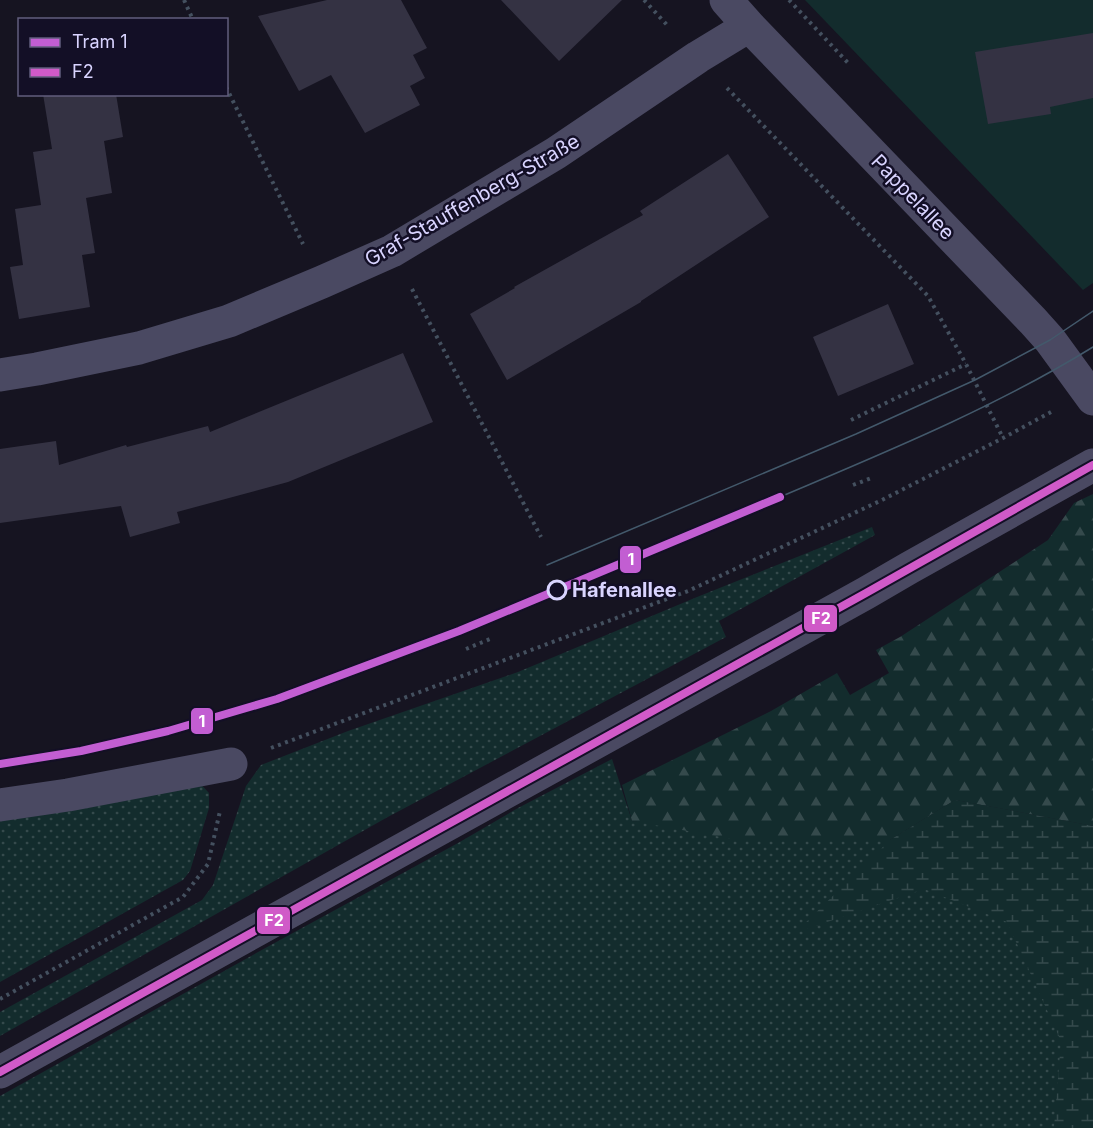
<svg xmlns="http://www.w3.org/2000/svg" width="1093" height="1128" viewBox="0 0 1093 1128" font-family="Inter,sans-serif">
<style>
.grass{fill:url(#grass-dots)}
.forest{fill:url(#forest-firs)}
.wetland{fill:url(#wetland-marsh)}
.garden{fill:#132c2d}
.building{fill:#343243}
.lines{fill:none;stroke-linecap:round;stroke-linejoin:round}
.path{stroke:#44505f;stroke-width:4;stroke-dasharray:3 4.5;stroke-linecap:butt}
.minor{stroke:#4a4962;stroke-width:33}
.tram{stroke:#43596b;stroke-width:1.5}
.bus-1-casing{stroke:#130f26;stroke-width:12}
.bus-1{stroke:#d05ac8;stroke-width:8}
.tram-1-casing{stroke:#130f26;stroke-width:12}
.tram-1{stroke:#c25ed2;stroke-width:8}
.stop-dot{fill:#130f26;stroke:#d9d4ff;stroke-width:3}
.labels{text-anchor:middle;stroke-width:5;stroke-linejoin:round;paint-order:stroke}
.street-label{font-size:20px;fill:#d9d4ff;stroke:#130f26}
.stop-label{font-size:20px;font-weight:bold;fill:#d9d4ff;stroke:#130f26;text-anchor:start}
.line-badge{stroke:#130f26;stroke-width:2}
.badge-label{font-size:16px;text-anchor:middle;font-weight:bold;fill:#fff}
</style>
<defs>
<pattern id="grass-dots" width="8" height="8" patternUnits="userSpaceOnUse" patternTransform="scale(1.5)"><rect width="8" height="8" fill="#132c2d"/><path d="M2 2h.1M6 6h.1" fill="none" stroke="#354a4c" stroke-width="1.8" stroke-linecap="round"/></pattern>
<pattern id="forest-firs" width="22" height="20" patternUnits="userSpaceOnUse" patternTransform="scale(1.5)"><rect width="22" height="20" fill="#132c2d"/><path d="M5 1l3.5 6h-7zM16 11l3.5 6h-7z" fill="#354a4c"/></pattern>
<pattern id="wetland-marsh" width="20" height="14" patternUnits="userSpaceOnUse" patternTransform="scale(1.5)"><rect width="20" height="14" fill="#132c2d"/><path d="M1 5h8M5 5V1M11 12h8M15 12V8" fill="none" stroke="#354a4c"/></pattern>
</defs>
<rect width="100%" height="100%" fill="#161421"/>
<path class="grass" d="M 872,527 L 875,535 L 719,621 L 726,637 L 386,818 L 0,1036 L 0,1012 L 202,900 L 213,885 L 246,786 L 261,765 L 348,731 L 518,672 L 697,597 Z
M 612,759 L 632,821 L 890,840 L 955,800 L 1093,826 L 1093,1128 L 0,1128 L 0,1096 L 269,946 L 458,843 L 518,808 Z
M 196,779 L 209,793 L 209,808 L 190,871 L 183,880 L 0,982 L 0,821 Z"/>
<path class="forest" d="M 1093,494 L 1093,826 L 955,800 L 890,840 L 732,839 L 632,821 L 622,785 L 771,711 L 837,673 L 850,695 L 889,673 L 876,650 L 900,637 L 1048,540 L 1074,503 Z"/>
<path class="wetland" d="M 955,800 L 1093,826 L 1093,1128 L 1054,1128 L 1061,1041 L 1007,922 L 924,889 L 795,933 L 890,840 Z"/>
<path class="garden" d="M 805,0 L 1093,0 L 1093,283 L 1083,290 Z"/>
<path class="building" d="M 327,0 L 401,0 L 427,48 L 413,55 L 425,78 L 410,86 L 420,105 L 365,133 L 331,75 L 299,91 L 258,16 Z
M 501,0 L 622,0 L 559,61 Z
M 1093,33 L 1093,98 L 1050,107 L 1051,114 L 988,124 L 975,52 Z
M 43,94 L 116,94 L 123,137 L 104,141 L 112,193 L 86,198 L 95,253 L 82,255 L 90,307 L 19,319 L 10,267 L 23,265 L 15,209 L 41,205 L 33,152 L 52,149 Z
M 728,154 L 769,217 L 641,301 L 641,302 L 507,380 L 470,314 L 515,288 L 514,287 L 643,215 L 640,211 Z
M 888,304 L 914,364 L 838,396 L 813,337 Z
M 403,353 L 433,422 L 288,482 L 177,512 L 180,523 L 130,537 L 121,506 L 0,523 L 0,449 L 56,441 L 59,465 L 126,445 L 127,447 L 208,426 L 210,432 Z"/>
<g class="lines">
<path class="path" d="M 184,0 L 193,20
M 644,0 L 668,26
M 789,0 L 849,64
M 226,87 L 303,244
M 727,88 L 928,296 L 966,364 L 1003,438
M 412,289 L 541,537
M 851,420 L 966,364
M 853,485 L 874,477
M 466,649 L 490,639
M 271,748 L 688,591 L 882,500 L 1003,438 L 1051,412
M 0,999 L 183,897 L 208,864 L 220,811"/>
<path class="minor" d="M 726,0 L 749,26 L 1033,321 L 1050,340 L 1093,399
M 0,375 L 37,369 L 139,348 L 229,321 L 322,282 L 392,251 L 556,153 L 698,57 L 749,26
M 0,805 L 68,795 L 231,764
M 0,1072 L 866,593 L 909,568 L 1093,465"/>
<path class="tram" d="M 780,497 C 886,452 994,408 1093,347
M 547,565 L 856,434 L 975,380 L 1050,340 L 1093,311"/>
<defs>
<path id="bus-1" d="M 0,1072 L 866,593 L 1093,465"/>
</defs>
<use href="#bus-1" class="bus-1-casing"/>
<use href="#bus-1" class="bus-1"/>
<defs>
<path id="tram-1" d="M 0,764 L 81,751 L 168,731 L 277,699 L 459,631 L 780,497"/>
</defs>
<use href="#tram-1" class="tram-1-casing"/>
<use href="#tram-1" class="tram-1"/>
</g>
<circle class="stop-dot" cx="557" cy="590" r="9"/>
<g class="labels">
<g class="street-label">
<text transform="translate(913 197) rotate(46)" y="7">Pappelallee</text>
<text transform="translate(472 200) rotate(-30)" y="7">Graf-Stauffenberg-Straße</text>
</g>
<g class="stop-label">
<text x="572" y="597">Hafenallee</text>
</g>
</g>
<g class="line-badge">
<rect x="619" y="545" width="23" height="29" rx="6" fill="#c25ed2"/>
<rect x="803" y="604" width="35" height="29" rx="6" fill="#d05ac8"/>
<rect x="190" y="707" width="24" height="28" rx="6" fill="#c25ed2"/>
<rect x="256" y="906" width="35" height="29" rx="6" fill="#d05ac8"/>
</g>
<g class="badge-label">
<text x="631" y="565">1</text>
<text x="821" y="624">F2</text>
<text x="202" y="727">1</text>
<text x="274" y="926">F2</text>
</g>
<rect x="18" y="18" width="210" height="78" fill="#130f26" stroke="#625e7d" stroke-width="1.5"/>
<rect x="30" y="38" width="30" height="9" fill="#c25ed2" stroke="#625e7d" stroke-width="1.5"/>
<text x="72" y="48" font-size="18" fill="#d9d4ff">Tram 1</text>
<rect x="30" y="68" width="30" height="9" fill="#d05ac8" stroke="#625e7d" stroke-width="1.5"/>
<text x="72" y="78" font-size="18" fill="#d9d4ff">F2</text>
</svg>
